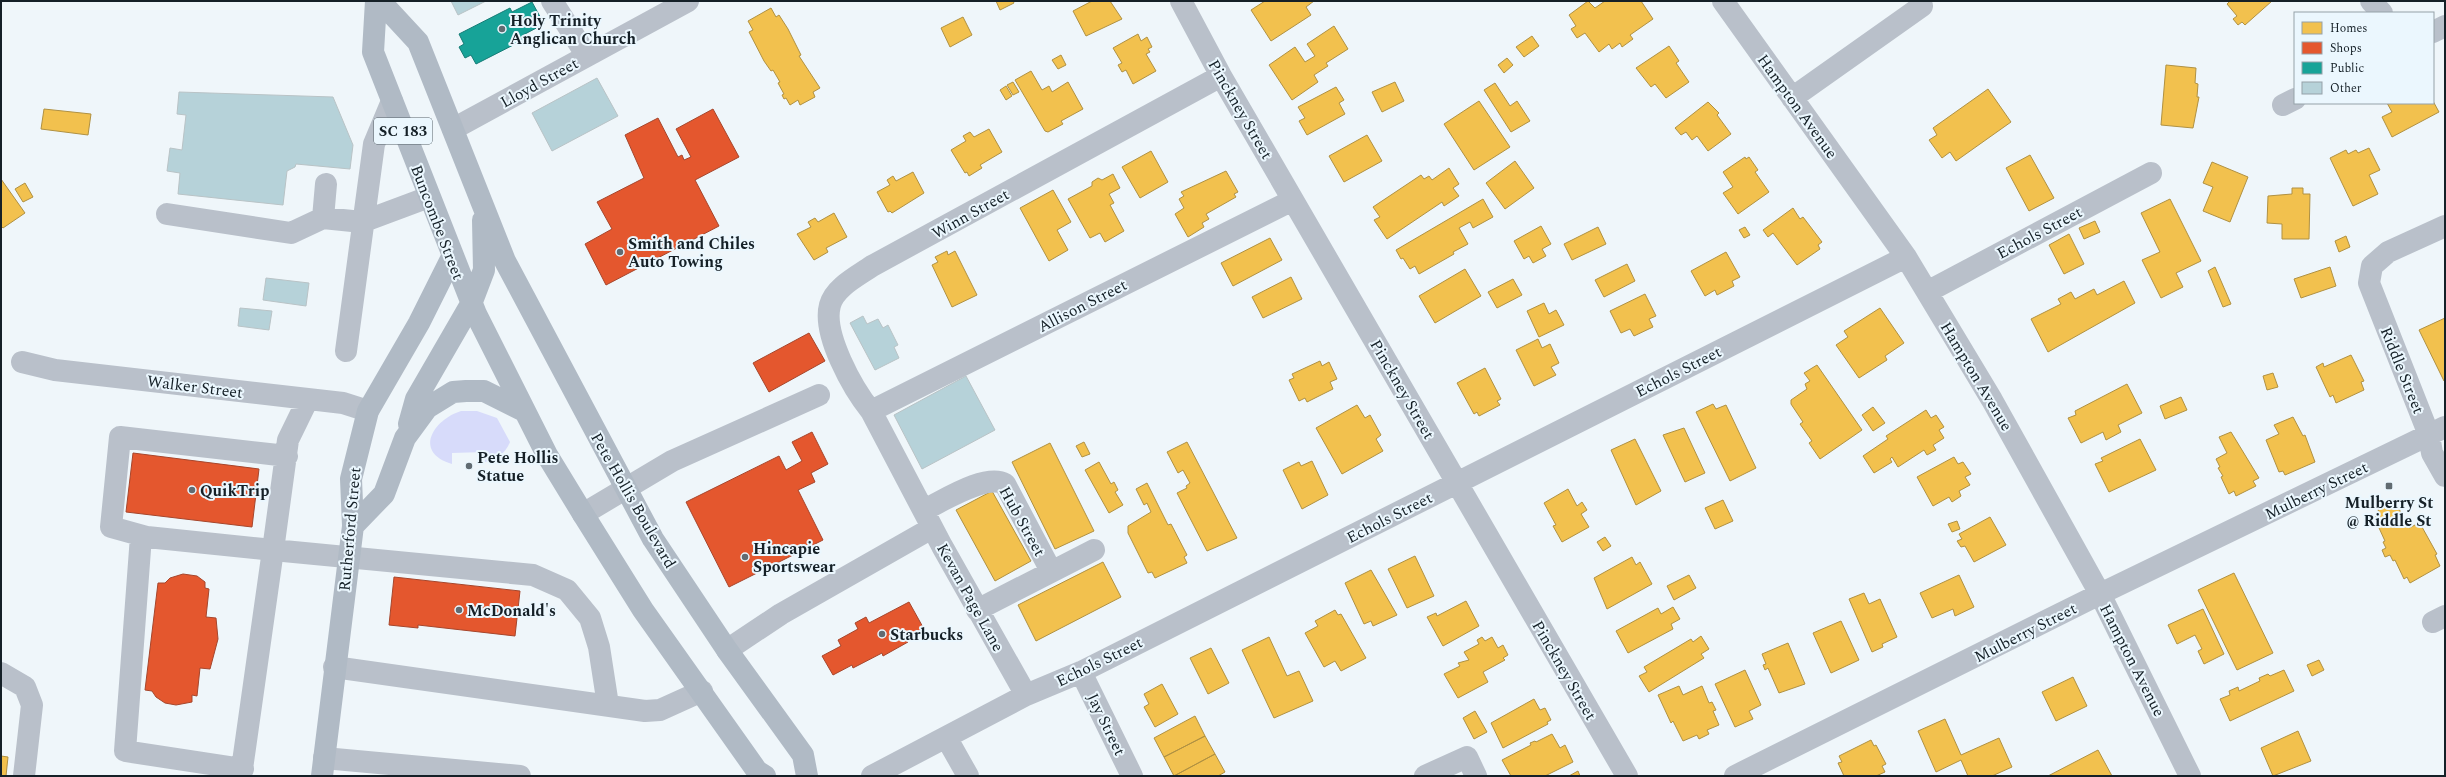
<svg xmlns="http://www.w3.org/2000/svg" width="2446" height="777" viewBox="0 0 2446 777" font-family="Spectral,serif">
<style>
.green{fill:#d7dbfa}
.homes{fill:#f2c14e;stroke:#b09142}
.shops{fill:#e4572e;stroke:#a6462c}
.public{fill:#17a398;stroke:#167c76}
.building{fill:#b6d2d9;stroke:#b9c3c6}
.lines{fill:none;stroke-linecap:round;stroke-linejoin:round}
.minor{stroke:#b9c0ca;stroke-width:22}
.major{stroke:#b0bac5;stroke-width:22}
.poi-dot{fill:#616b71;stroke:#ebf7fe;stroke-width:1.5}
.labels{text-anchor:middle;stroke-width:4;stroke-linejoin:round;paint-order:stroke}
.shield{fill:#ebf7fe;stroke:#556068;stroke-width:1}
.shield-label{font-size:15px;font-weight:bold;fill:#152027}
.poi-label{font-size:16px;font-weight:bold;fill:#152027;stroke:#ebf7fe;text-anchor:start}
.street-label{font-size:16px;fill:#152027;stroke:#ebf7fe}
</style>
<rect width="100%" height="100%" fill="#eff6fa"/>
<path class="green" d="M 461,411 L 477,411 L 497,418 L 510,442 C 505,454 497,459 485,462 L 484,452 L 452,453 L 452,464 C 413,452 433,420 461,411 Z"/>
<path class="homes" d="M 996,1 L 1013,1 L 1014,3 L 1000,10 Z
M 1092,1 L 1110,1 L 1122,19 L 1086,36 L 1073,11 Z
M 1265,1 L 1314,1 L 1306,7 L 1311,15 L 1271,41 L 1251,10 Z
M 1588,1 L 1595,8 L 1605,1 L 1641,1 L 1653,19 L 1630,35 L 1633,39 L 1622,47 L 1620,43 L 1612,49 L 1609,44 L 1599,52 L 1585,33 L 1577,38 L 1571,29 L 1576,26 L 1569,15 Z
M 2230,1 L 2272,1 L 2245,25 L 2242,22 L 2238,25 L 2233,19 L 2237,16 L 2227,4 Z
M 771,8 L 776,17 L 779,15 L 788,29 L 801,55 L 799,56 L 820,88 L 813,92 L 815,97 L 800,105 L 798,100 L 790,105 L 786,98 L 784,99 L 782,95 L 784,94 L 778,83 L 780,82 L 773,70 L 771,71 L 764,61 L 749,32 L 753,30 L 748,21 Z
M 963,17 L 972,35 L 950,47 L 941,28 Z
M 1334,26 L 1348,49 L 1326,63 L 1328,66 L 1314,75 L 1318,82 L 1292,100 L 1269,65 L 1295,47 L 1305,62 L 1315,56 L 1307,44 Z
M 1138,34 L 1141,41 L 1147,37 L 1152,47 L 1148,49 L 1150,52 L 1146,54 L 1156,71 L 1133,84 L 1126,70 L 1122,72 L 1118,65 L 1122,63 L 1113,48 Z
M 1532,36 L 1539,46 L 1524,57 L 1516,47 Z
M 1669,46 L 1679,61 L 1676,63 L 1689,82 L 1666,98 L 1655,84 L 1651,87 L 1636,68 Z
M 1061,55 L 1066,65 L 1058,69 L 1052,60 Z
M 1507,58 L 1513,65 L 1504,73 L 1498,65 Z
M 2166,65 L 2196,68 L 2195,83 L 2198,84 L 2197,97 L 2199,97 L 2193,128 L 2161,125 Z
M 1031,71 L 1042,90 L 1049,86 L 1052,92 L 1068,82 L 1083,109 L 1061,121 L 1063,124 L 1048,132 L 1045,131 L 1015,80 Z
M 1013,82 L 1019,92 L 1013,95 L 1007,85 Z
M 1395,82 L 1404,101 L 1382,112 L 1372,92 Z
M 1495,83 L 1510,106 L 1517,101 L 1530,121 L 1511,132 L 1484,90 Z
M 1006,86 L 1012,96 L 1006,100 L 1000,90 Z
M 1336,87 L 1344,100 L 1339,103 L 1345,114 L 1307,135 L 1299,121 L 1305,118 L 1298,107 Z
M 1988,89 L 2011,122 L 1956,161 L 1950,152 L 1942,158 L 1929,140 L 1937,135 L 1933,128 Z
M 1479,101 L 1510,147 L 1474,170 L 1444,124 Z
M 2433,101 L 2439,112 L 2392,137 L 2382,117 L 2392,112 L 2387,103 L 2433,103 Z
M 1708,102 L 1719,113 L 1717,115 L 1731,134 L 1708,151 L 1697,136 L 1692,140 L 1686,132 L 1681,135 L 1675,128 Z
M 44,109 L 91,114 L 88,135 L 41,129 Z
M 989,129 L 1002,152 L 980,165 L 982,168 L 969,176 L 967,172 L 965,173 L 951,150 L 966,141 L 963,136 L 970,132 L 974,137 Z
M 1367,135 L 1382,161 L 1344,182 L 1329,156 Z
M 2369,148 L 2380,170 L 2369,175 L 2378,194 L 2353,206 L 2330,158 L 2346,150 L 2348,154 L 2356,150 L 2358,153 Z
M 1151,151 L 1168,182 L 1140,198 L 1122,167 Z
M 2030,155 L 2054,198 L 2029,211 L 2006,168 Z
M 1745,157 L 1746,159 L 1749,157 L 1758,170 L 1755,172 L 1769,192 L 1738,214 L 1723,193 L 1733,187 L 1723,172 Z
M 1515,161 L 1534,188 L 1505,209 L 1486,183 Z
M 2212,162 L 2248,177 L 2230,222 L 2203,211 L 2213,187 L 2203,183 Z
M 1449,168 L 1459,184 L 1453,188 L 1459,196 L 1444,206 L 1442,202 L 1387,239 L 1374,220 L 1380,217 L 1373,207 L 1421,175 L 1424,179 L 1429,176 L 1432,180 Z
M 1226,171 L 1238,192 L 1234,194 L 1236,197 L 1206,214 L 1209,219 L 1202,223 L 1204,227 L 1188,237 L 1175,214 L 1184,208 L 1179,199 L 1184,196 L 1181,192 Z
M 913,172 L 924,193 L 892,213 L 890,211 L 888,212 L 877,192 L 890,185 L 887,180 L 893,176 L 896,181 Z
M 1113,174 L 1120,188 L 1109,194 L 1114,203 L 1110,205 L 1124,231 L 1105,242 L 1100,233 L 1090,238 L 1068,199 L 1092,186 L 1092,182 L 1098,178 L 1102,180 Z
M 1,179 L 25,213 L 3,228 L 1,226 Z
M 25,183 L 33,197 L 23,202 L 15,189 Z
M 2292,188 L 2303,188 L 2303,194 L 2310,194 L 2309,239 L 2282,239 L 2282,224 L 2267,223 L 2268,196 L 2292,194 Z
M 1053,190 L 1071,222 L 1057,230 L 1068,250 L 1049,261 L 1020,208 Z
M 1483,199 L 1493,217 L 1473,228 L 1470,222 L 1459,228 L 1468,244 L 1453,252 L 1454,254 L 1419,274 L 1415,266 L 1410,269 L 1403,258 L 1401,259 L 1396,250 Z
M 2170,199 L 2201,261 L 2176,273 L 2183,287 L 2161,298 L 2142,260 L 2160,252 L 2141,213 Z
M 1793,208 L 1800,219 L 1803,217 L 1822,242 L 1818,245 L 1820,249 L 1797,265 L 1773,233 L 1768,237 L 1763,230 Z
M 834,213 L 847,237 L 826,248 L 828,252 L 814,260 L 797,234 L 811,227 L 808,222 L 815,218 L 818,222 Z
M 2095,221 L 2100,232 L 2084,239 L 2079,228 Z
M 1541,226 L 1551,244 L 1542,249 L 1546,256 L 1533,263 L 1529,256 L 1524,259 L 1514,241 Z
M 1598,227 L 1606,244 L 1572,260 L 1564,244 Z
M 1745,227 L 1750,235 L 1744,238 L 1739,230 Z
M 2069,234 L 2084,264 L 2064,274 L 2049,245 Z
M 2346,236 L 2350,247 L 2339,252 L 2335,241 Z
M 1270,238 L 1282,260 L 1233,286 L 1221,263 Z
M 947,251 L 948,255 L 955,251 L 977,295 L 952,307 L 932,265 L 938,262 L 935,257 Z
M 1726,252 L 1740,277 L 1732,281 L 1734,286 L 1717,295 L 1715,290 L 1705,296 L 1691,271 Z
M 1627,264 L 1635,281 L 1604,297 L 1595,280 Z
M 2215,267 L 2231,304 L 2223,307 L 2208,271 Z
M 2330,267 L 2336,286 L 2301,298 L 2294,279 Z
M 1465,269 L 1481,296 L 1435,323 L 1419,296 Z
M 1291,277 L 1302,299 L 1263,318 L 1252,297 Z
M 1513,279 L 1522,295 L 1497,308 L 1488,292 Z
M 2124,281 L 2135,303 L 2048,352 L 2031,319 L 2061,304 L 2058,299 L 2071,292 L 2075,299 L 2094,289 L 2097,295 Z
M 1645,294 L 1656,316 L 1649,319 L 1653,327 L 1634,336 L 1630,329 L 1621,333 L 1610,311 Z
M 1544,303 L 1549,314 L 1556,310 L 1564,325 L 1539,337 L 1527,311 Z
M 1880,308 L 1904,343 L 1885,356 L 1887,360 L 1859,378 L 1836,345 L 1848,337 L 1844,331 Z
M 2445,318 L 2445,380 L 2444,381 L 2419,330 Z
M 1538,339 L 1542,348 L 1550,344 L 1559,363 L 1551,367 L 1556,375 L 1534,386 L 1516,350 Z
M 2351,355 L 2364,381 L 2361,382 L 2364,390 L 2336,403 L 2333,395 L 2330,397 L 2316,367 L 2323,363 L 2324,367 Z
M 1320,361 L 1322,366 L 1329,362 L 1337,379 L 1330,382 L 1333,389 L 1307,402 L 1305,398 L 1299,401 L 1289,380 L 1294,378 L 1292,374 Z
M 1817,365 L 1862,430 L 1820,459 L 1809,443 L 1812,441 L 1800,424 L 1803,422 L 1791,404 L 1791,400 L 1807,389 L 1805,384 L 1810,381 L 1804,373 Z
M 1485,368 L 1501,399 L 1497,401 L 1500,405 L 1479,416 L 1477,412 L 1474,414 L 1457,383 Z
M 2273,373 L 2278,387 L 2267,390 L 2263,376 Z
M 2127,384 L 2142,413 L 2118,425 L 2121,432 L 2106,440 L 2103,432 L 2081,443 L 2068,418 L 2076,415 L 2075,411 Z
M 2181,397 L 2187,410 L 2165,419 L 2160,406 Z
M 1713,404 L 1716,409 L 1726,405 L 1756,468 L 1730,481 L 1696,412 Z
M 1357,405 L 1365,418 L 1370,415 L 1381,435 L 1376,439 L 1383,451 L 1342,474 L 1316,428 Z
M 1873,407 L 1885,423 L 1873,431 L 1862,415 Z
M 1926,410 L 1931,418 L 1936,415 L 1944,427 L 1939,430 L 1944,438 L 1933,445 L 1936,450 L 1927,455 L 1924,450 L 1898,467 L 1892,457 L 1890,459 L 1892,462 L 1874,473 L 1863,456 L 1888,439 L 1886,436 Z
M 2293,417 L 2303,436 L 2305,435 L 2315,462 L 2285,475 L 2283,471 L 2279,472 L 2266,440 L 2279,434 L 2274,425 Z
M 1684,428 L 1705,473 L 1685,482 L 1663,435 Z
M 2231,432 L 2259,478 L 2253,481 L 2256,486 L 2236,496 L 2234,491 L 2229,494 L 2221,477 L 2223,476 L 2218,468 L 2220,467 L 2216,459 L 2227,453 L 2219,437 Z
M 1635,439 L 1661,491 L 1636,505 L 1611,450 Z
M 2140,439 L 2156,470 L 2109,492 L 2095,464 L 2103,461 L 2101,458 Z
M 1084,442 L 1090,454 L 1082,457 L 1076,446 Z
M 1187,442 L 1237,538 L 1207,551 L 1177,493 L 1187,488 L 1186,486 L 1190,483 L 1183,470 L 1178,473 L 1167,452 Z
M 1050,443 L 1094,531 L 1055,549 L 1012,462 Z
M 1954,457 L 1958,464 L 1963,462 L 1971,474 L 1965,477 L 1970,485 L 1959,491 L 1961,496 L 1952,502 L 1949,497 L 1933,506 L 1917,477 Z
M 1312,461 L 1328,495 L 1302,509 L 1283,470 L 1299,462 L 1301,466 Z
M 1099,462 L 1111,484 L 1114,482 L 1118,490 L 1115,492 L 1123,505 L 1109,513 L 1085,470 Z
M 1147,483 L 1168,525 L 1171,524 L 1187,555 L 1184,557 L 1187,563 L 1155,578 L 1152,572 L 1148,573 L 1128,533 L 1128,526 L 1151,512 L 1147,503 L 1144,505 L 1136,489 Z
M 1568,489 L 1577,506 L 1582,502 L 1587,510 L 1581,514 L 1589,527 L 1562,542 L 1553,526 L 1556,525 L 1544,503 Z
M 992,491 L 1031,561 L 995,581 L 956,510 Z
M 1723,500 L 1733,521 L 1715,529 L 1705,508 Z
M 2388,502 L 2391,508 L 2397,505 L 2409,528 L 2415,525 L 2422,527 L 2437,554 L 2435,555 L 2440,566 L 2410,583 L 2407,577 L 2404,579 L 2395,560 L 2393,561 L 2390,555 L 2385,557 L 2382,550 L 2386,548 L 2383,542 L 2385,541 L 2374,517 L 2380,514 L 2377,508 Z
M 1990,517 L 2006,545 L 1974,562 L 1965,546 L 1961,547 L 1957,541 L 1962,539 L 1959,534 Z
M 1957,521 L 1960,529 L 1952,532 L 1948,524 Z
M 1605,537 L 1611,546 L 1603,551 L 1597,542 Z
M 1415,556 L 1434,596 L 1407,608 L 1388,569 Z
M 1632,557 L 1636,565 L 1640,562 L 1652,584 L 1607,609 L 1594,578 Z
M 1103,562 L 1121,597 L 1036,641 L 1018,605 Z
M 1371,570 L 1397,615 L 1373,626 L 1371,621 L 1364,624 L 1345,583 Z
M 2234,573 L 2273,653 L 2237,670 L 2198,590 Z
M 1689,575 L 1696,588 L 1674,600 L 1667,586 Z
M 1959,575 L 1974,607 L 1955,616 L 1953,609 L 1932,618 L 1920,593 Z
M 1864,593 L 1869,604 L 1880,599 L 1897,637 L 1882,644 L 1883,647 L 1872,652 L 1849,599 Z
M 1466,601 L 1479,626 L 1443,646 L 1427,617 L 1436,613 L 1437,616 Z
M 1673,607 L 1680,619 L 1671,624 L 1673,629 L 1628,653 L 1616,631 L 1658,608 L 1661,614 Z
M 2203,609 L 2224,654 L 2204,664 L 2198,651 L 2202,649 L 2195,635 L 2177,644 L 2168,625 Z
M 1335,610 L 1338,615 L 1341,614 L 1366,658 L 1341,671 L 1335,661 L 1324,667 L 1305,633 L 1318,626 L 1315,621 Z
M 1841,621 L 1859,660 L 1831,673 L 1813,633 Z
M 1701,636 L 1709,649 L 1701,654 L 1704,658 L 1649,692 L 1639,676 L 1647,672 L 1644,667 L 1691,639 L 1693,642 Z
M 1269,637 L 1287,676 L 1299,671 L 1313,701 L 1274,718 L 1242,650 Z
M 1482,637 L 1485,641 L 1492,637 L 1498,648 L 1503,645 L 1508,655 L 1503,658 L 1505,660 L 1483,672 L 1488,682 L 1458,698 L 1444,674 L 1460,666 L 1458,663 L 1469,660 L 1464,652 L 1479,644 L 1477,640 Z
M 1788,643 L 1805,684 L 1779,693 L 1768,668 L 1765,670 L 1763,665 L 1766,664 L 1762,654 Z
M 1211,648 L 1229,683 L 1208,694 L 1190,658 Z
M 2319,660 L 2324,670 L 2312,676 L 2307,665 Z
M 1745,670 L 1761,705 L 1749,711 L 1753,719 L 1735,727 L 1715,684 Z
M 2284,670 L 2294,691 L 2230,721 L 2220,699 L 2230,695 L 2229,691 L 2238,687 L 2239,691 L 2260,681 L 2259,678 L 2268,674 L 2270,676 Z
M 2073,677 L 2087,706 L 2056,721 L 2042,692 Z
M 1162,684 L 1178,714 L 1155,727 L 1144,707 L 1149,704 L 1144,694 Z
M 1679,686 L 1683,695 L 1702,686 L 1709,703 L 1712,702 L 1716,710 L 1713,711 L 1719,725 L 1707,730 L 1709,734 L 1699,739 L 1697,735 L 1683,741 L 1673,721 L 1671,723 L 1658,695 Z
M 1534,699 L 1540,710 L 1545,708 L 1551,720 L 1547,722 L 1548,724 L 1503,748 L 1491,723 Z
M 1475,711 L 1487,732 L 1474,739 L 1463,718 Z
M 1195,716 L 1205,736 L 1164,757 L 1154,738 Z
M 1945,719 L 1961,755 L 1999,738 L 2012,767 L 1992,776 L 1968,776 L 1961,760 L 1936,772 L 1918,731 Z
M 2298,731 L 2311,761 L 2273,776 L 2261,748 Z
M 1552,734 L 1560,748 L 1565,745 L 1573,762 L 1545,776 L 1511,776 L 1502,760 L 1531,745 L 1530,743 L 1535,741 L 1536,742 Z
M 1205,736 L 1215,754 L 1174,776 L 1164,757 Z
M 1871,740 L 1874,746 L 1876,745 L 1886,764 L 1882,766 L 1885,772 L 1876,776 L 1844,776 L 1838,763 L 1842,762 L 1839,756 Z
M 2098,750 L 2112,776 L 2048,776 Z
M 1215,754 L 1225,772 L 1218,776 L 1174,776 Z
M 1,756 L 8,757 L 6,776 L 1,776 Z
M 1578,771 L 1580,776 L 1569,776 Z"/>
<path class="shops" d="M 713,109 L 739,157 L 695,180 L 719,226 L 606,285 L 585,244 L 612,229 L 597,202 L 644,178 L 625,135 L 658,118 L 678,157 L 682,155 L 684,160 L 691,157 L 676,129 Z
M 809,333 L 825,361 L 769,392 L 753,363 Z
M 812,432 L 828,464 L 811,473 L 815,482 L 798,490 L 823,540 L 729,587 L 686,502 L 779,456 L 786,470 L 802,461 L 792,442 Z
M 133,453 L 259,469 L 252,527 L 126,512 Z
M 183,574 L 197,576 L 205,582 L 205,588 L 209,589 L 206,617 L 216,618 L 218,639 L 210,669 L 200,668 L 197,696 L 192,695 L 192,702 L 176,705 L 165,703 L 156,697 L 152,691 L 145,690 L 158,583 L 165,583 L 170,578 Z
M 394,577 L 520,591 L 515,636 L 418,625 L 418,628 L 389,625 Z
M 909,602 L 924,629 L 907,639 L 908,642 L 883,656 L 882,653 L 853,668 L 852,665 L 833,675 L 822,656 L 841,646 L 838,640 L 858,629 L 855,623 L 866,617 L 869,623 Z"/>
<path class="public" d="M 532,2 L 544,24 L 523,35 L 525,39 L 476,64 L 471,55 L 465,58 L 459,47 L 464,44 L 459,34 L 510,8 L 512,12 Z"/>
<path class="building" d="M 451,1 L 486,1 L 458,15 Z
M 597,78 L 618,116 L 552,151 L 532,113 Z
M 179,92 L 333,97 L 353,145 L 350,169 L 296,164 L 295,167 L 287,171 L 283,205 L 178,194 L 180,173 L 167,171 L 170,148 L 182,150 L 186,115 L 177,114 Z
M 266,278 L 309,283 L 306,306 L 263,300 Z
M 240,308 L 272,311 L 269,330 L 238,326 Z
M 863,316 L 867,324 L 878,319 L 883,328 L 888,325 L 898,345 L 894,347 L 899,358 L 875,370 L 850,323 Z
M 966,376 L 995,430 L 922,469 L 894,415 Z"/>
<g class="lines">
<path class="minor" d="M 552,1 L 587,56
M 1181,1 L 1221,76 L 1627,776
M 1723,1 L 1906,257 L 1992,400 L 2100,594 L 2190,776
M 2371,1 L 2382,13
M 2433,32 L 2445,26
M 1792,98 L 1922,6
M 2283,105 L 2295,99
M 453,129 L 688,1
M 167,214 L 291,233 L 323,218 L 362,222 L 429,197
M 323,218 L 326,184
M 2445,226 L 2388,252 L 2372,266 L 2369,283 L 2429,435 L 2432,453 L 2445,476
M 1927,292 L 2151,173
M 346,351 L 374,144 L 392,101
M 22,362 L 55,370 L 343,403 L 368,411
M 308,399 L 288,440 L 273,550 L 533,575 L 567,590 L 590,618 L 599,647 L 608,705
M 871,411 L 1293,200
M 924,510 C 943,501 986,473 1005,484 L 1051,571
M 583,514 L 672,461 L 819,395
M 141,536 L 125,751 L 243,769
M 977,610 L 1094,550
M 2433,622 L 2445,616
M 727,650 L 781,614 L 932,528
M 334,667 L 645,711 L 660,710 L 702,691
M 1081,672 L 1132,776
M 1,673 L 25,687 L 32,705 L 24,776
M 1026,695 L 942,546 L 871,411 C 853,389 822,334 830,305 C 835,287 858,276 872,266 L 1221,76
M 946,737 L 968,776
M 324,758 L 520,776
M 241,776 L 273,550 L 147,537 L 111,527 L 120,437 L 287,456
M 872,776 L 1026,695 L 1081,672 L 1906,257
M 1425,776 L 1467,757 L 1476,776
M 1735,776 L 2100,594 L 2445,427"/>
<path class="major" d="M 376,1 L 373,52 L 476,314 L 547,455 L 583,514 L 643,610 L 757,771 L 765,776
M 380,1 L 418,42 L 505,261 L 653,539 L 727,650 L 803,755 L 807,776
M 409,424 L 416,399 L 471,304 L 484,270 L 483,220
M 353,526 L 384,494 L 405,438 L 427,408 L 453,392 L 466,391 L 484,391 L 524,411
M 322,776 L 353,526 L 351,479 L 368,411 L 419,323 L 452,257"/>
</g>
<g class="poi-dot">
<circle cx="502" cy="29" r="4"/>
<circle cx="620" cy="252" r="4"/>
<circle cx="469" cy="466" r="4"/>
<rect x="2385" y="482" width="8" height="8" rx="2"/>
<circle cx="192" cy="490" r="4"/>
<circle cx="745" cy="557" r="4"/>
<circle cx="459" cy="610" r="4"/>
<circle cx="882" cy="634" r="4"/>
</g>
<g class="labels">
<rect class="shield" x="374" y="118" width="58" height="26" rx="3"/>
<g class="shield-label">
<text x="403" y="136">SC 183</text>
</g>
<g class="poi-label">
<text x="510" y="26">Holy Trinity<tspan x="510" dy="18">Anglican Church</tspan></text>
<text x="628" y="249">Smith and Chiles<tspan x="628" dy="18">Auto Towing</tspan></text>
<text x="477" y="463">Pete Hollis<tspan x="477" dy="18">Statue</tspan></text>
<text x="200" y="496">QuikTrip</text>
<text x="2389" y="508" text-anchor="middle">Mulberry St<tspan x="2389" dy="18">@ Riddle St</tspan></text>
<text x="753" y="554">Hincapie<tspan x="753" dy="18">Sportswear</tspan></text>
<text x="467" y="616">McDonald's</text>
<text x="890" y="640">Starbucks</text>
</g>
<g class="street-label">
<text transform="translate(539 82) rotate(-29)" y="6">Lloyd Street</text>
<text transform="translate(1798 106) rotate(54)" y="6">Hampton Avenue</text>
<text transform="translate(1241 109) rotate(60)" y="6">Pinckney Street</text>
<text transform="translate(970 213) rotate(-29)" y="6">Winn Street</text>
<text transform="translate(438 222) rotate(69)" y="6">Buncombe Street</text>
<text transform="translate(2039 232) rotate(-28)" y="6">Echols Street</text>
<text transform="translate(1082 305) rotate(-27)" y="6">Allison Street</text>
<text transform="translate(2403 370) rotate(68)" y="6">Riddle Street</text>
<text transform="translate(1678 371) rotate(-27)" y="6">Echols Street</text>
<text transform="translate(1977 376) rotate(59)" y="6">Hampton Avenue</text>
<text transform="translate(195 386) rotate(7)" y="6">Walker Street</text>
<text transform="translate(1403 389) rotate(60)" y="6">Pinckney Street</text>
<text transform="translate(2316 490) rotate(-26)" y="6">Mulberry Street</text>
<text transform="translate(634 500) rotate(60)" y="6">Pete Hollis Boulevard</text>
<text transform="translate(1389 517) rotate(-27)" y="6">Echols Street</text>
<text transform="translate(1023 521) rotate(61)" y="6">Hub Street</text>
<text transform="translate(349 529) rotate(-85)" y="6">Rutherford Street</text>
<text transform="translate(971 597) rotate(61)" y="6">Kevan Page Lane</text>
<text transform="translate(2025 632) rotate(-27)" y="6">Mulberry Street</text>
<text transform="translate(2133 660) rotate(63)" y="6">Hampton Avenue</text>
<text transform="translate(1099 661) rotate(-26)" y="6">Echols Street</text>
<text transform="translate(1565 670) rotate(60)" y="6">Pinckney Street</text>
<text transform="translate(1107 724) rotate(64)" y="6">Jay Street</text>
</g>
</g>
<rect width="2446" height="777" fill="none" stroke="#152027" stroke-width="4"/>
<rect x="2294" y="12" width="140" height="92" fill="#ebf7fe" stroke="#95a1a8"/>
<rect x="2302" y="22" width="20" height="12" fill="#f2c14e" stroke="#95a1a8"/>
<text x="2330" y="32" font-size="12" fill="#152027">Homes</text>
<rect x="2302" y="42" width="20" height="12" fill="#e4572e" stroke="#95a1a8"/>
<text x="2330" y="52" font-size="12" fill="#152027">Shops</text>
<rect x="2302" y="62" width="20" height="12" fill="#17a398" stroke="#95a1a8"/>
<text x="2330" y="72" font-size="12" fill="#152027">Public</text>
<rect x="2302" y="82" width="20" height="12" fill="#b6d2d9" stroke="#95a1a8"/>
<text x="2330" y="92" font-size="12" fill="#152027">Other</text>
</svg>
